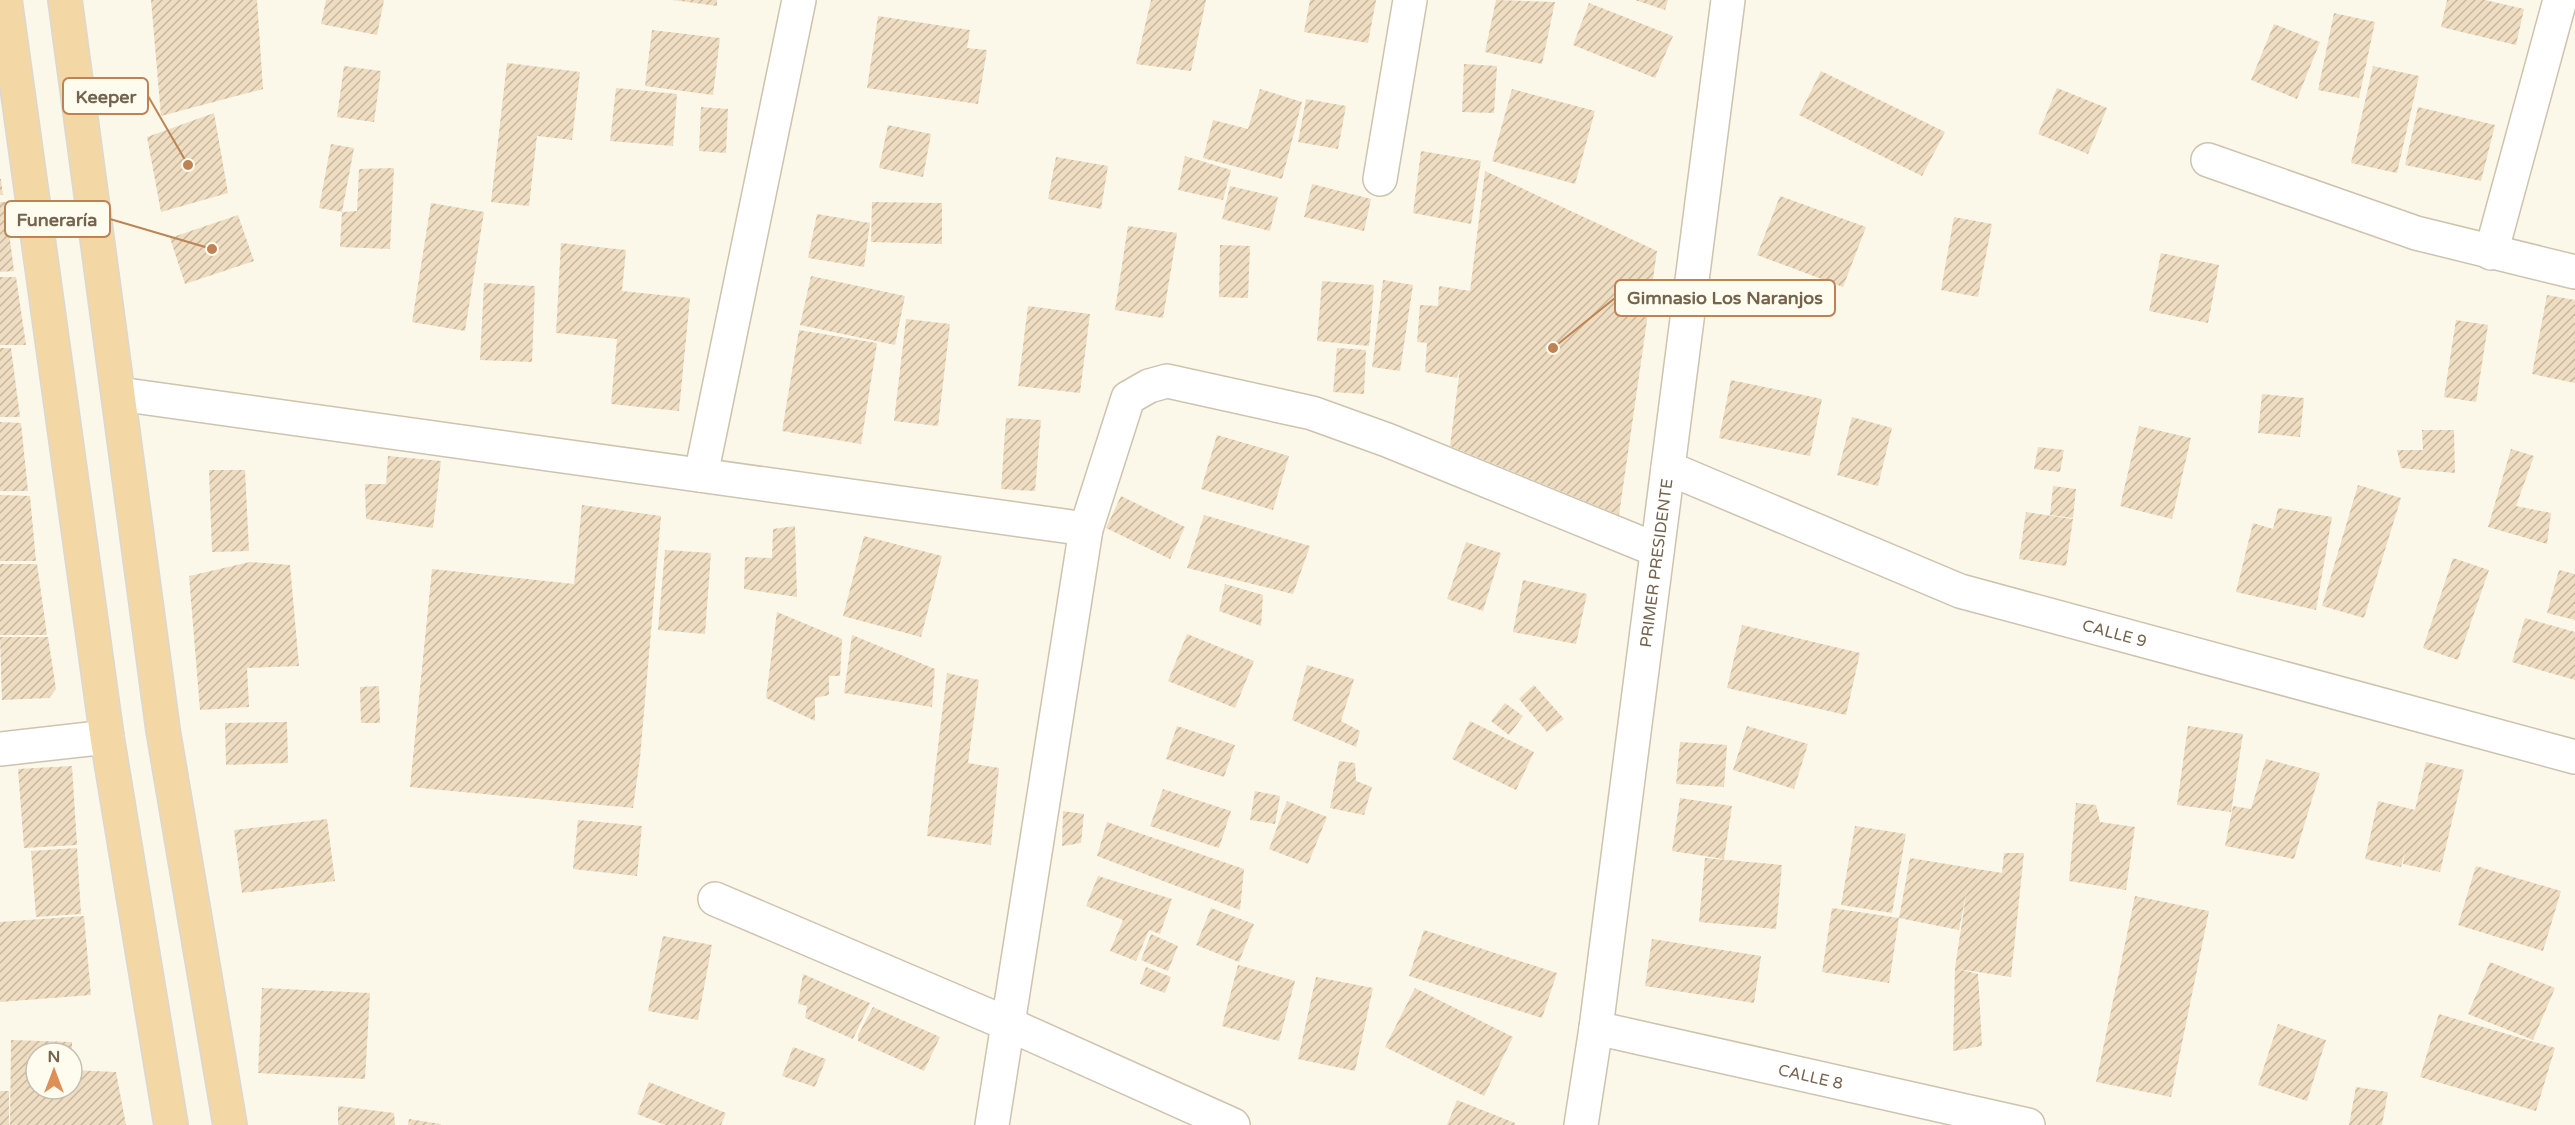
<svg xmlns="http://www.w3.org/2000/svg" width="2575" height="1125" viewBox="0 0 2575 1125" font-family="'Varela Round',sans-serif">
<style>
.building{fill:url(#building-hatch)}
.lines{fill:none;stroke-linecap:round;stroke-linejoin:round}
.minor-casing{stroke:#cdc3af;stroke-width:36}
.tertiary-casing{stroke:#cdc3af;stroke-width:36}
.trunk-casing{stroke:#dbd7d1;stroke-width:36}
.minor{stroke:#fff;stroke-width:33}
.tertiary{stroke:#fff;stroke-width:33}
.trunk{stroke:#f3d8a5;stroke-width:33}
.labels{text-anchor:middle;stroke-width:5;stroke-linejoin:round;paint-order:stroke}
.street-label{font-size:16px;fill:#74644e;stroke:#fefbef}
.leader{fill:none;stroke:#bd8354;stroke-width:2}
.callout-dot{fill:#bd8354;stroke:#fefbef;stroke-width:2}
.callout{fill:#fefbef;stroke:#bd8354;stroke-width:2}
.callout-label{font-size:18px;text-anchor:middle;font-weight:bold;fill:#74644e}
</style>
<defs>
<pattern id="building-hatch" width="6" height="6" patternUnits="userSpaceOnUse" patternTransform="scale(1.5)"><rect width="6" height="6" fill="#efddc2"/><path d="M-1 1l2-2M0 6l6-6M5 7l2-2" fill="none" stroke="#c6b7a0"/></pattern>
</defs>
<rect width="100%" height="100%" fill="#fbf8e9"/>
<path class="building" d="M 151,0 L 257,0 L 263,89 L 161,116 Z
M 326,0 L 384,0 L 377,35 L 321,24 Z
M 673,0 L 717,0 L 717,6 Z
M 1151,0 L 1206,0 L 1191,71 L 1136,64 Z
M 1310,0 L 1376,0 L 1368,43 L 1304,32 Z
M 1496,0 L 1555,2 L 1542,64 L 1485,52 Z
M 1635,0 L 1668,0 L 1665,10 Z
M 2447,0 L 2485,0 L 2524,9 L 2516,45 L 2441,27 Z
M 1589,3 L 1673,36 L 1655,78 L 1573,45 Z
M 2334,13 L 2375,22 L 2359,98 L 2318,90 Z
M 878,16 L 970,30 L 967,48 L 987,50 L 978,104 L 867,88 Z
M 2274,24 L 2320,42 L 2297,99 L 2251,80 Z
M 652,30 L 720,38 L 713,95 L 645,86 Z
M 507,63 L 580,72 L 572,140 L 537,136 L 529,206 L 491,202 Z
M 1464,64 L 1497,66 L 1494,113 L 1462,112 Z
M 344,66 L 381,71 L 374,122 L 337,117 Z
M 2373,66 L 2419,76 L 2397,173 L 2351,163 Z
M 1821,71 L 1945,132 L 1922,176 L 1799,115 Z
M 616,88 L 677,94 L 673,146 L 610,141 Z
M 2057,88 L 2107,108 L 2088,154 L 2038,134 Z
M 1260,89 L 1302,102 L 1282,179 L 1203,158 L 1213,120 L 1248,129 Z
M 1512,89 L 1595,111 L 1575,184 L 1492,161 Z
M 1306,99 L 1346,106 L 1338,149 L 1298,142 Z
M 701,107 L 728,109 L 726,153 L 699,151 Z
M 2418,107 L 2495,125 L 2481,181 L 2405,165 Z
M 214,113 L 228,193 L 161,212 L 147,137 Z
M 888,125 L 931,134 L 923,177 L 879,168 Z
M 331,144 L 354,148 L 342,212 L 357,211 L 359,169 L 394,168 L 390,249 L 340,247 L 342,212 L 319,208 Z
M 1421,151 L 1481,161 L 1471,224 L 1413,213 Z
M 1185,156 L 1231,170 L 1223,200 L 1178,190 Z
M 1056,157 L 1108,166 L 1101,209 L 1048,199 Z
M 1485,171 L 1657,251 L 1619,515 L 1450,446 L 1460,368 L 1457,378 L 1425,372 L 1427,343 L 1417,342 L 1420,305 L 1438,306 L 1439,286 L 1470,291 Z
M 0,179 L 1,179 L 3,195 L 0,195 Z
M 1312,184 L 1371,199 L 1364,231 L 1304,217 Z
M 1230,186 L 1278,197 L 1270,231 L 1222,219 Z
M 1780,196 L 1866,227 L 1843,287 L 1757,255 Z
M 0,202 L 5,202 L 14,271 L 0,272 Z
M 872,202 L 942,203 L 942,244 L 871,242 Z
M 431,203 L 484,212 L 465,331 L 412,322 Z
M 817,214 L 870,223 L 864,267 L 808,258 Z
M 238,215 L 254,261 L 185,284 L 170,238 Z
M 1954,217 L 1992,224 L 1978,297 L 1941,290 Z
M 1128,226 L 1177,233 L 1163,318 L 1115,310 Z
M 561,243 L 626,250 L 622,291 L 690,298 L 679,411 L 611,404 L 617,339 L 556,333 Z
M 1220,245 L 1250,246 L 1248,298 L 1219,297 Z
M 2161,253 L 2219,265 L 2208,323 L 2149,311 Z
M 811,276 L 905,296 L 895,345 L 800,325 Z
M 0,277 L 16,277 L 26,345 L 0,345 Z
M 1383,280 L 1413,285 L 1400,371 L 1372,367 Z
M 1322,281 L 1374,285 L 1369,346 L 1317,341 Z
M 484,283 L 535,286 L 532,362 L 480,360 Z
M 2547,295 L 2575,300 L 2575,383 L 2532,374 Z
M 1028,306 L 1090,314 L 1080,393 L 1018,386 Z
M 906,319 L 950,324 L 938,426 L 894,421 Z
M 2456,320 L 2488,325 L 2476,402 L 2444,397 Z
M 799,330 L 877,343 L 861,444 L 782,431 Z
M 0,348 L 11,348 L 20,417 L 0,417 Z
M 1337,348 L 1366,350 L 1364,394 L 1333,392 Z
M 1731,380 L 1822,399 L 1810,456 L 1719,438 Z
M 2262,394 L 2304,398 L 2300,437 L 2258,433 Z
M 1852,417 L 1892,428 L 1878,486 L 1837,475 Z
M 1006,418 L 1041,420 L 1035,491 L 1001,489 Z
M 0,422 L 21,423 L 28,491 L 0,491 Z
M 2139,426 L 2191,438 L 2172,519 L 2120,506 Z
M 2422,430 L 2454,430 L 2455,473 L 2401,468 L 2397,450 L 2423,450 Z
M 1217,435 L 1289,456 L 1273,510 L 1201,489 Z
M 2038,447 L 2064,450 L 2060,472 L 2034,469 Z
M 2511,449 L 2534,456 L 2516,506 L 2551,513 L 2547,544 L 2488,527 Z
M 388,456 L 441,461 L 433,528 L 366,519 L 365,484 L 386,484 Z
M 209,470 L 245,470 L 249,551 L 212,552 Z
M 2358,485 L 2401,498 L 2364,618 L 2322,606 Z
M 2053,486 L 2076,489 L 2073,518 L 2050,515 Z
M 0,495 L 30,496 L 36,561 L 0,561 Z
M 1121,496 L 1185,527 L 1170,559 L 1106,528 Z
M 582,505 L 661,516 L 640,758 L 633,808 L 410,787 L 432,569 L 574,584 Z
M 2278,508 L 2332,517 L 2316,610 L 2236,592 L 2253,523 L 2273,529 Z
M 2026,512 L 2073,519 L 2066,566 L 2019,559 Z
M 1204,515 L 1310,546 L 1293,594 L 1187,568 Z
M 795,526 L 797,597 L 744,589 L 745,557 L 772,558 L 773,529 Z
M 864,536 L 942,556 L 921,637 L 843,616 Z
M 1466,542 L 1501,553 L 1483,611 L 1447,599 Z
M 665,550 L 711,553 L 705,634 L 658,630 Z
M 2453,558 L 2489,570 L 2458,660 L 2423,648 Z
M 250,562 L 290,565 L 299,666 L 247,668 L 249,707 L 200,710 L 189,576 Z
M 0,564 L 37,564 L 47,635 L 0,635 Z
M 2559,570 L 2575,574 L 2575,620 L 2547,613 Z
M 1523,580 L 1587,594 L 1576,644 L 1513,632 Z
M 1225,584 L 1263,595 L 1261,626 L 1219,611 Z
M 777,612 L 842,639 L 840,676 L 829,676 L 829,695 L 815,698 L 815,721 L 766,698 Z
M 2525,618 L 2575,632 L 2575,680 L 2512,662 Z
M 1742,625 L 1860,653 L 1846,715 L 1727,688 Z
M 1187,634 L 1254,661 L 1235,708 L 1168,681 Z
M 852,635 L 935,669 L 932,707 L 844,693 Z
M 0,637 L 48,637 L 56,689 L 49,698 L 2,700 Z
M 1307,665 L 1354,679 L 1341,721 L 1360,731 L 1356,747 L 1292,720 Z
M 947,673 L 979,680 L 968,763 L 999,768 L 991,845 L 927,836 Z
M 1534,685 L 1564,719 L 1547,732 L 1519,699 Z
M 379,686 L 380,723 L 361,723 L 360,687 Z
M 1505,703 L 1523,716 L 1509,735 L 1491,721 Z
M 1470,721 L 1534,752 L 1516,790 L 1452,759 Z
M 287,722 L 288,763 L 226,765 L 225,723 Z
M 1177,726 L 1235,745 L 1224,777 L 1166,759 Z
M 1747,726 L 1808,744 L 1794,789 L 1733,770 Z
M 2188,726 L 2243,734 L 2231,812 L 2177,805 Z
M 1680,742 L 1727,745 L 1724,787 L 1676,784 Z
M 2266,759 L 2320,773 L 2294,859 L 2225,846 L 2233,806 L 2251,809 Z
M 1339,761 L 1355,763 L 1356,781 L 1372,787 L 1364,815 L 1330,808 Z
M 2426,762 L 2464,770 L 2440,872 L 2403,864 L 2405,850 L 2401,867 L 2365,859 L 2378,801 L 2415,810 Z
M 72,766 L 77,845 L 24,848 L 18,769 Z
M 1163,789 L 1231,811 L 1219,848 L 1150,826 Z
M 1255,791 L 1280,796 L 1275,824 L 1250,820 Z
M 1680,798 L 1732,806 L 1724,859 L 1672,851 Z
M 1287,801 L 1327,817 L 1308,864 L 1269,849 Z
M 2076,803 L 2096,805 L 2100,822 L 2135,827 L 2126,890 L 2069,881 Z
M 1063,811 L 1084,814 L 1081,843 L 1062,846 Z
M 327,819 L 335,881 L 242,893 L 234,830 Z
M 578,820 L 642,826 L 637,876 L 573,869 Z
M 1107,822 L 1244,869 L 1240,910 L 1097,856 Z
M 1855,826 L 1906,834 L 1892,913 L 1841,905 Z
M 77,848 L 81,914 L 36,917 L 31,851 Z
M 2004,853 L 2024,853 L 2011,977 L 1958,969 L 1978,974 L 1982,1046 L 1953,1051 L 1955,968 L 1967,889 L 1959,930 L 1899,918 L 1889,983 L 1822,972 L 1832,908 L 1899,918 L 1910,858 L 2002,873 Z
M 1705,858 L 1782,865 L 1776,929 L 1699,922 Z
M 2476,866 L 2561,891 L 2543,951 L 2458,925 Z
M 1098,876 L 1172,899 L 1160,934 L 1149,930 L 1136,961 L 1110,951 L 1123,920 L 1086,906 Z
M 2135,896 L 2209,911 L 2171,1097 L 2096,1082 Z
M 1211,908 L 1254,924 L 1239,962 L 1196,945 Z
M 84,916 L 91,995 L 0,1002 L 0,922 Z
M 1424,930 L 1557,973 L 1542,1018 L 1409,976 Z
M 1151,934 L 1178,946 L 1168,971 L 1141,960 Z
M 663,936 L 712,945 L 698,1020 L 648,1011 Z
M 1652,939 L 1761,956 L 1754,1003 L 1645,986 Z
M 2490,962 L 2555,988 L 2533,1040 L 2468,1014 Z
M 1238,965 L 1295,981 L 1279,1041 L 1222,1026 Z
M 1146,967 L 1171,977 L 1165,993 L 1140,984 Z
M 803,974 L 870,1003 L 853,1039 L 805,1018 L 807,1006 L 798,1004 Z
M 1316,977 L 1373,988 L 1355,1071 L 1298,1059 Z
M 262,988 L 370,993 L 365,1079 L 258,1073 Z
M 1415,988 L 1513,1037 L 1484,1096 L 1385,1047 Z
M 873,1007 L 940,1037 L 924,1071 L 858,1041 L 858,1035 Z
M 2439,1014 L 2555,1048 L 2536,1111 L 2420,1077 Z
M 2278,1024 L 2326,1040 L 2307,1101 L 2258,1085 Z
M 11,1040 L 72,1042 L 72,1053 L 36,1053 L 36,1089 L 72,1089 L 72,1070 L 116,1072 L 126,1125 L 10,1125 Z
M 793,1047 L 826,1059 L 815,1087 L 782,1076 Z
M 649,1082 L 726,1113 L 721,1125 L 665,1125 L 637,1114 Z
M 2356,1087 L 2388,1092 L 2382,1125 L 2349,1125 Z
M 0,1091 L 9,1091 L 9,1125 L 0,1125 Z
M 1457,1100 L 1515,1123 L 1515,1125 L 1447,1125 Z
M 338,1106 L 394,1113 L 395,1125 L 338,1125 Z
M 409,1119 L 441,1124 L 440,1125 L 408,1125 Z"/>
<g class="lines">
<defs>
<g id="minor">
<path d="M 2208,160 L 2416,233 L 2575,272"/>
<path d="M 1380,179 L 1410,0"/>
<path d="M 2491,253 L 2560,0"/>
<path d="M 119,394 L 1086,529"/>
<path id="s1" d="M 1668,468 L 1960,591 L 2575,757"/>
<path d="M 701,475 L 799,0"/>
<path d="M 0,749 L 107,737"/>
<path d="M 715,899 L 1008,1024 L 1233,1125"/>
<path id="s2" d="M 1596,1028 L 2028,1125"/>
<path d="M 992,1125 L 1086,529 L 1128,398 L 1149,386 L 1167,381 L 1312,413 L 1387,440 L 1657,550"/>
</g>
<g id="tertiary">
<path id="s3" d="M 1581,1125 L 1596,1028 L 1728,0"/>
</g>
<path id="trunk" d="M 5,0 L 107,737 L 171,1125
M 65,0 L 163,730 L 230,1125"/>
</defs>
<use href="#minor" class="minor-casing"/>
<use href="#tertiary" class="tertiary-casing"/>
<use href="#trunk" class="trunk-casing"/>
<use href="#minor" class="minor"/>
<use href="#tertiary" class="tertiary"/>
<use href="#trunk" class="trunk"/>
</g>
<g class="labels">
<g class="street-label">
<text dy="6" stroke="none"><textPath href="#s3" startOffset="567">PRIMER PRESIDENTE</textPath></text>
<text dy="6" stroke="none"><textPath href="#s1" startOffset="477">CALLE 9</textPath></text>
<text dy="6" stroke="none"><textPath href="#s2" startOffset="220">CALLE 8</textPath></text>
</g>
</g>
<path class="leader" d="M188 165L148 96M212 249L110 219M1553 348L1615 298"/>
<g class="callout-dot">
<circle cx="188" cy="165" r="6"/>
<circle cx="212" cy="249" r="6"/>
<circle cx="1553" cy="348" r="6"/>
</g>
<g class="callout">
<rect x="63" y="78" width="85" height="36" rx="6"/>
<rect x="5" y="201" width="105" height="36" rx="6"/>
<rect x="1615" y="280" width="220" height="36" rx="6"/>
</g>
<g class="callout-label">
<text x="106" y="103">Keeper</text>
<text x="57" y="226">Funeraría</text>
<text x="1725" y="304">Gimnasio Los Naranjos</text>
</g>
<g transform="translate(54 1071)"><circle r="28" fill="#fefbef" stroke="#c7bfaf" stroke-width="1.5"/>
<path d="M0-4.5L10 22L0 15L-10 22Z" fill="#dc9057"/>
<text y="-9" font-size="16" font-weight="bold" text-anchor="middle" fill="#74644e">N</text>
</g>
</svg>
